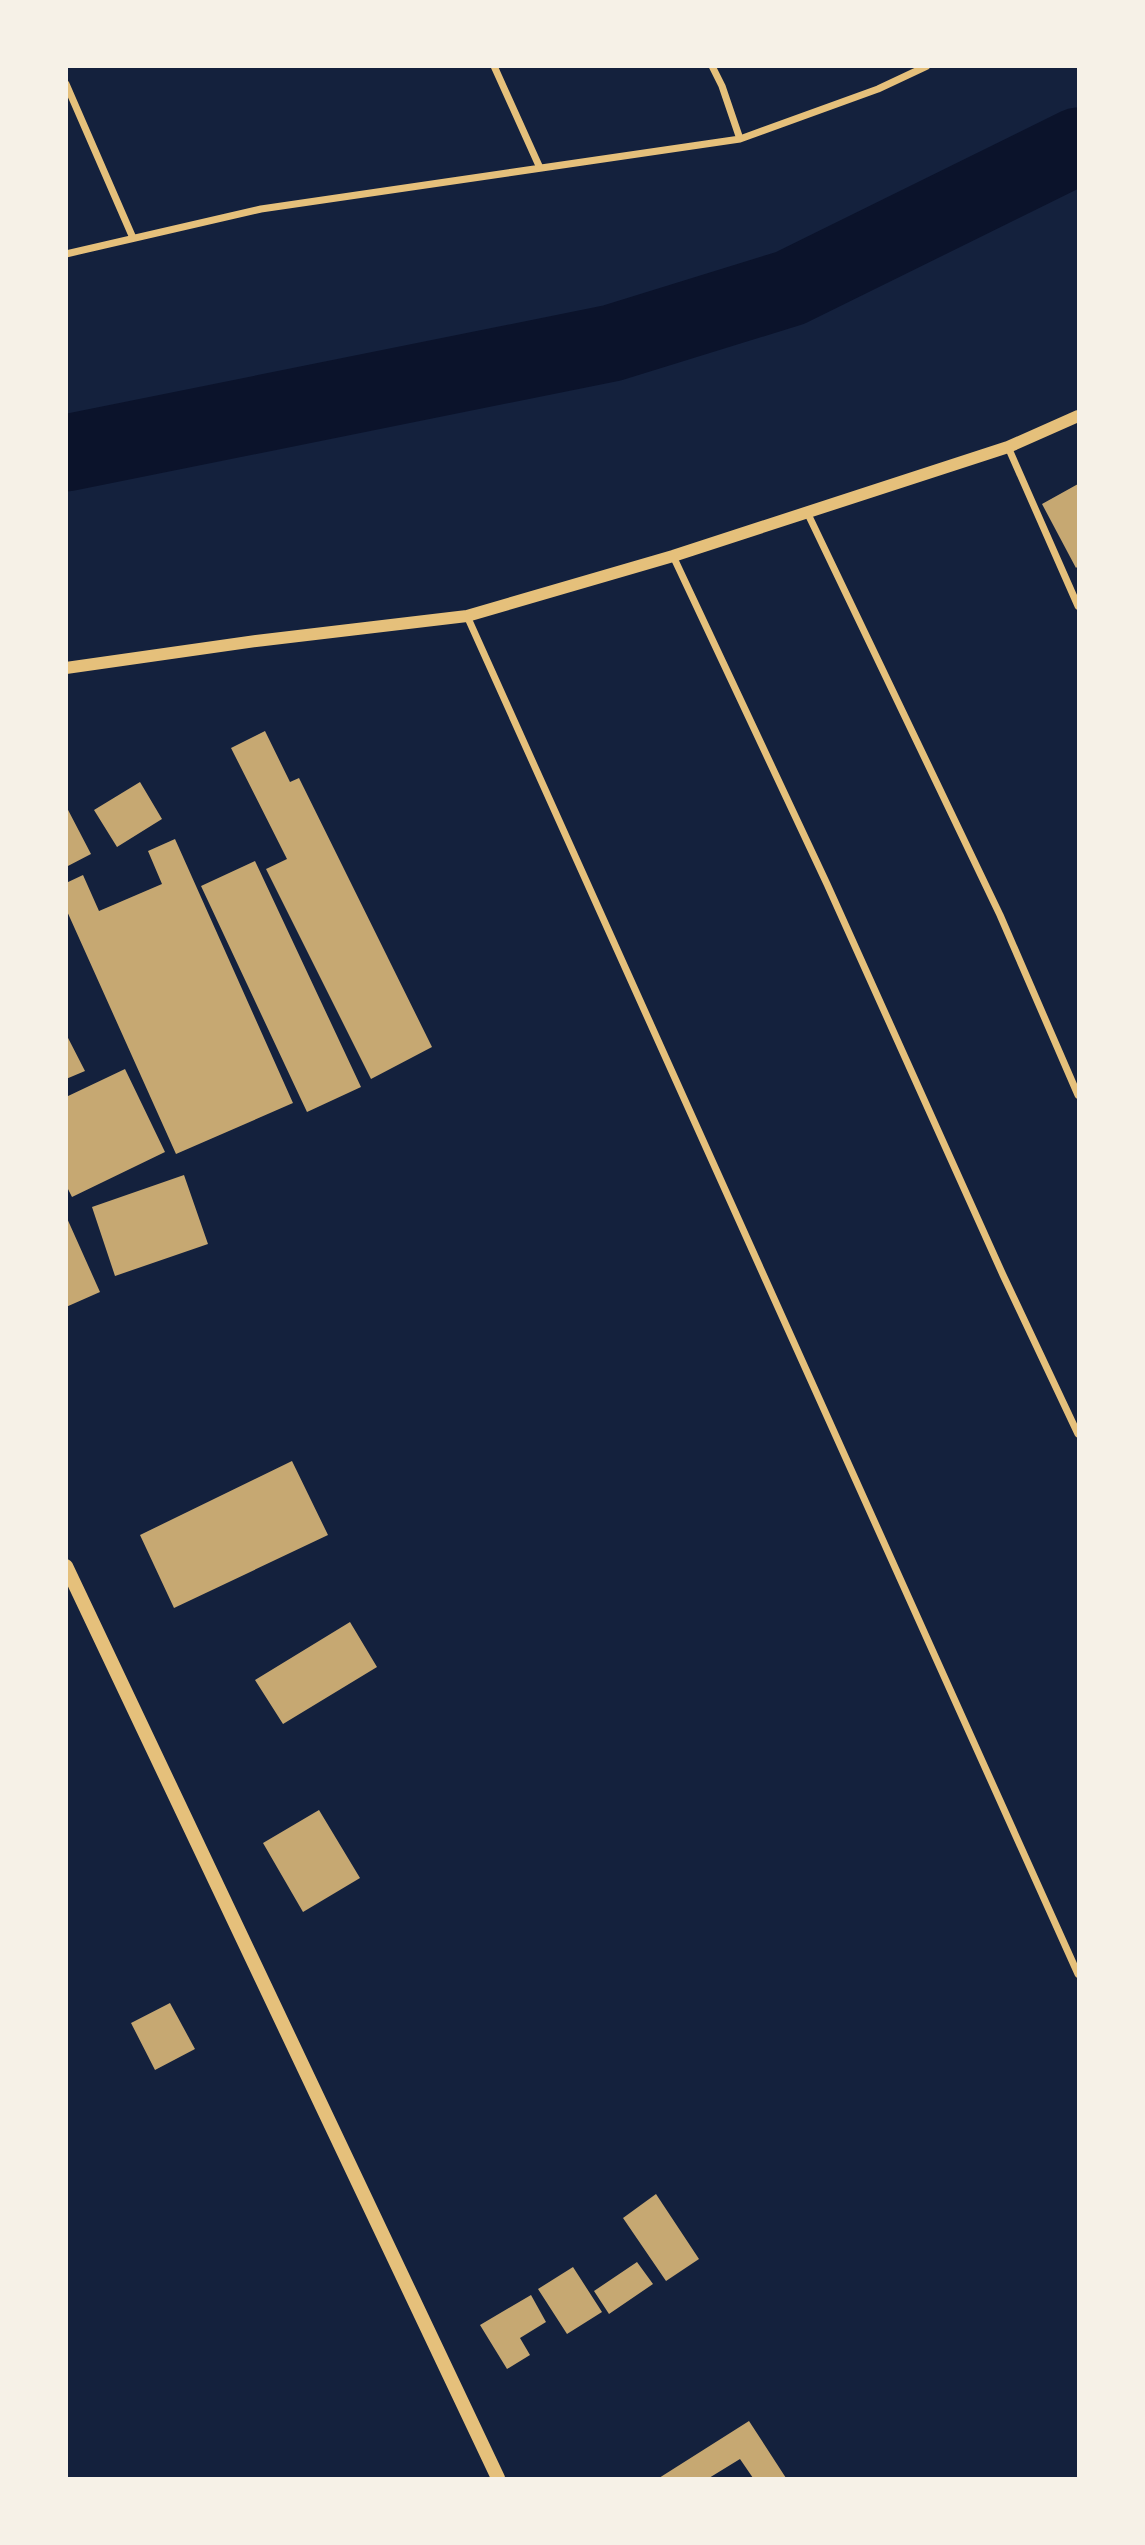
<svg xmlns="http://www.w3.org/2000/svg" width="1145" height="2545" viewBox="0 0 1145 2545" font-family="'Playfair Display',serif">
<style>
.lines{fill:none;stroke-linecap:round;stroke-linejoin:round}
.river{stroke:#0b132b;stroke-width:77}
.building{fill:#c6a872}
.minor{stroke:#e5c07b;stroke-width:7}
.tertiary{stroke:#e5c07b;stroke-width:12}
.secondary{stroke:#e5c07b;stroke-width:14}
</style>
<rect width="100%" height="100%" fill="#14213d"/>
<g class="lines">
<path class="river" d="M 66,453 L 612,343 L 790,288 L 1078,146"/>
</g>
<path class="building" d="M 1078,484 L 1078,566 L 1076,568 L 1042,504 Z
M 265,731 L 290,782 L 299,778 L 432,1047 L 371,1079 L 266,869 L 287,859 L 231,748 Z
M 140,782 L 162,819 L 117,847 L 94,810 Z
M 66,806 L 91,854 L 66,867 Z
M 175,839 L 293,1103 L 176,1154 L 66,909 L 66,883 L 83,875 L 99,911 L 162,884 L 148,851 Z
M 255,861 L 361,1087 L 307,1112 L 201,886 Z
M 66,1034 L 85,1071 L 66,1079 Z
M 125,1069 L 165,1152 L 72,1197 L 66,1185 L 66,1097 Z
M 184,1175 L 208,1244 L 115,1276 L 92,1207 Z
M 66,1216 L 100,1292 L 66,1307 Z
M 292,1461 L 328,1535 L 174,1608 L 140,1535 Z
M 350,1622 L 377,1667 L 283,1724 L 255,1680 Z
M 319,1810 L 360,1878 L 303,1912 L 263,1843 Z
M 170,2003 L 195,2049 L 155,2070 L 131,2023 Z
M 656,2194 L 699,2259 L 666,2281 L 623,2218 Z
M 637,2262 L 653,2284 L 609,2314 L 594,2291 Z
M 573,2267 L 602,2312 L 567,2334 L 538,2289 Z
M 531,2295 L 546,2322 L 520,2338 L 530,2355 L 507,2369 L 480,2325 Z
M 749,2421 L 786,2478 L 753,2478 L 740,2459 L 709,2478 L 659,2478 Z"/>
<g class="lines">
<path class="minor" d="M 494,66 L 540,168
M 712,66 L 722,86 L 740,139
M 66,84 L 133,238
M 66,254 L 261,209 L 740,139 L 878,89 L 927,66
M 1008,447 L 1078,606
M 807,512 L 1000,915 L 1078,1095
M 673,556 L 827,884 L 1003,1275 L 1078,1434
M 467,616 L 1078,1974"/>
<path class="tertiary" d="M 66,668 L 256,641 L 467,616 L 673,556 L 1008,447 L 1078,416"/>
<path class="secondary" d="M 66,1566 L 498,2478"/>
</g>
<rect width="1145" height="2545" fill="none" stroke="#f6f1e7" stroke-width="136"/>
</svg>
